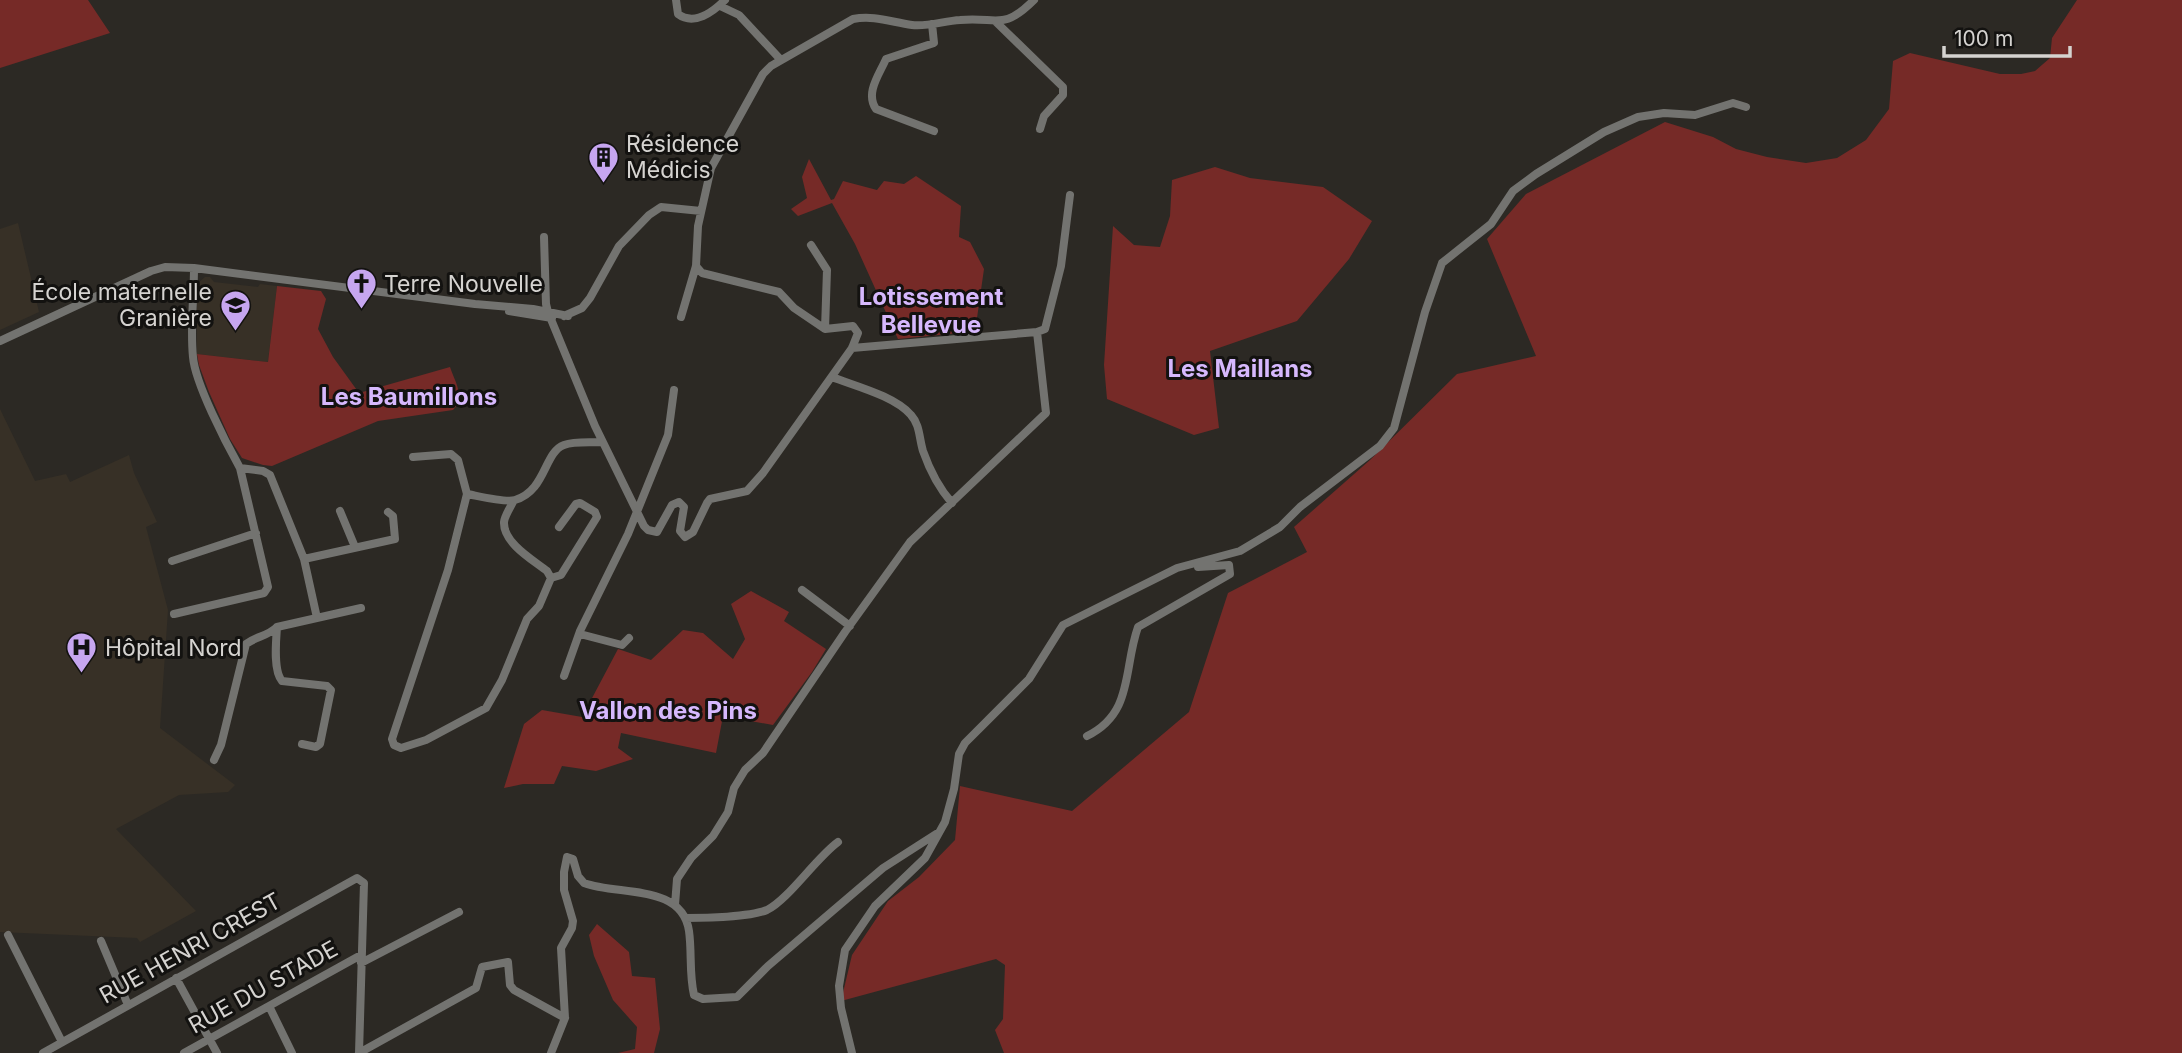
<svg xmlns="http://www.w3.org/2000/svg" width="2182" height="1053" viewBox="0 0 2182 1053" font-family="Inter,sans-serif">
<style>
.built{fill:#373026}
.green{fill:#762a27}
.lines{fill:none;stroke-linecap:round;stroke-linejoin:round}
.street{stroke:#737370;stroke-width:8}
.labels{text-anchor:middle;stroke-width:6;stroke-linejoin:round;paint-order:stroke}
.poi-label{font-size:23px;fill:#d5d3d0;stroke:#131210;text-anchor:start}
.street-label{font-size:23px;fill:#d5d3d0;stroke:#131210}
.neighbourhood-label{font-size:24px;font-weight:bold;fill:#d6b8fd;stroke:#131210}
</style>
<rect width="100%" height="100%" fill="#2c2924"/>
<path class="built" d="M 18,223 L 39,312 L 0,330 L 0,229 Z
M 205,277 L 210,277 L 214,282 L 258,287 L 260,284 L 277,286 L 268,362 L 197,354 L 197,284 Z
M 0,409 L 35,481 L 66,474 L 70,482 L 129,455 L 134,473 L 157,522 L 146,527 L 168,610 L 160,728 L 235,785 L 228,792 L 179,795 L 116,829 L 196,911 L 140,942 L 137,938 L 0,932 Z"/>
<path class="green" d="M 0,0 L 88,0 L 110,33 L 0,68 Z
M 2077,0 L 2182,0 L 2182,1053 L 1004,1053 L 995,1030 L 1003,1019 L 1005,965 L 996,959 L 841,1001 L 852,955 L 888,901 L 919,877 L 955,840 L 960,786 L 1072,811 L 1189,712 L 1228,593 L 1307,552 L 1294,527 L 1370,460 L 1457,374 L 1536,356 L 1487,239 L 1526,194 L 1665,122 L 1713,137 L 1736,149 L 1767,157 L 1806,163 L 1837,158 L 1866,140 L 1889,109 L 1893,61 L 1910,53 L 2000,74 L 2021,74 L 2035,71 L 2050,58 L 2052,38 Z
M 809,159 L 831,200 L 834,199 L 843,181 L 877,190 L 884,181 L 904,184 L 916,176 L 961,206 L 959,237 L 970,242 L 984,269 L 976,325 L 969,332 L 898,339 L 855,244 L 832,203 L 798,216 L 791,209 L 807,198 L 802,177 Z
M 1215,167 L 1250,178 L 1323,187 L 1372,221 L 1349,259 L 1297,321 L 1210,351 L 1219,428 L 1194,435 L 1107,399 L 1104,365 L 1113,226 L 1134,245 L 1160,247 L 1170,216 L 1172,180 Z
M 277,286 L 321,291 L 326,299 L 318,329 L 333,357 L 359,393 L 450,367 C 455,382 466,398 453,410 L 378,421 L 272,466 L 263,465 L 242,458 L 230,439 L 209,392 L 199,365 L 197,354 L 268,362 Z
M 751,591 L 789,612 L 784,621 L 826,649 L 812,672 L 773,725 L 723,716 L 716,753 L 621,733 L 618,748 L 633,759 L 596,771 L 562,766 L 554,784 L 523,784 L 504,788 L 524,724 L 542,710 L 582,717 L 618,649 L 651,660 L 683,630 L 703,633 L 733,659 L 745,639 L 731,604 Z
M 597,924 L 629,952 L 632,976 L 655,978 L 660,1029 L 654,1053 L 618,1053 L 635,1049 L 637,1027 L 613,1000 L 594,956 L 589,935 Z"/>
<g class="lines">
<path class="street" d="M 676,0 L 678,14 C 694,26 713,12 725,0
M 720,6 L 739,15 L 780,59
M 996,22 L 1063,87 L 1063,95 L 1044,116 L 1040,129
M 932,24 L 934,43 L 886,59 C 879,75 865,93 876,109 L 934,131
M 544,237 L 546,304 L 548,312 L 595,426 L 644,526 L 648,530 L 657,532 L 672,505 L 679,502 L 684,507 L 680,531 L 685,537 L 693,532 L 707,503 L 710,499 L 747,491 L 763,473 L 852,348 L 858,333 L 853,326 L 825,329 L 794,308 L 779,292 L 702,273 L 696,266
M 811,245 L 827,270 L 825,329
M 194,268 C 194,297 190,328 193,357 C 195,383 226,443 240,468 L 263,471 L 270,475 L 304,559 L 317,618
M 509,311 L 552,318
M 564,316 L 582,308 L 590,298 L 619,246 L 649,215 L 661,207 L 701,211
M 681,317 L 696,266 L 698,226 L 711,168 L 763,74 L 771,66 L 853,19 C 874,15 891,22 912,25 C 927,27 944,21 960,20 C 997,16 1002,32 1034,0
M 0,341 L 151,271 L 165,267 L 194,268 L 475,304 L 533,309 L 568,316
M 852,348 L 1037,332 L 1045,329 L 1061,266 L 1070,195
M 832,377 C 855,386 895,396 911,415 C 920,425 919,438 923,451 C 930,471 938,487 952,503
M 413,457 L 451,454 L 458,460 L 467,494 L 448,570 L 392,739 L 394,745 L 401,748 L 426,740 L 486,708 L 502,680 L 527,619 L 539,606 L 551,578 L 547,571 C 533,560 503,543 504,522 C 505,515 510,508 513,502
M 467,494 C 478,496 506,503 515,500 C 546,491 544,452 564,445 C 575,441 590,443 602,442
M 340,511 L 355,547
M 304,559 L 395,539 L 393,516 L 388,512
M 172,561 L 256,533
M 551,578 L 561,575 L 597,517 L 595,512 L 580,503 L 576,504 L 559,527
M 802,590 L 850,626
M 174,614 L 264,593 L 268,587 L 240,468
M 277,627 C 276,641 273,671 282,681 L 327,686 L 331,690 L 320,744 L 316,747 L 302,744
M 580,634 L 622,645 L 629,638
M 564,676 L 580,631 L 628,534 L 668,435 L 674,390
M 1087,736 C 1134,713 1123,669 1138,627 L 1230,574 L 1229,565 L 1198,567
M 214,760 L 221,745 L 246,644 C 257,636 268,636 277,627 L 361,608
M 675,905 L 677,879 L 691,858 L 713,836 L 728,812 L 734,788 L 745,770 L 763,753 L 845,632 L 910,542 L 1046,413 L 1037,332
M 686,918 C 705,918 750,917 767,910 C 788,900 816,858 838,842
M 8,935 L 62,1042
M 101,941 L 128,1005
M 361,963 L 459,912
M 176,978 L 217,1053
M 269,1006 L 292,1053
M 43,1053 L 357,878 L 364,883 L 359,1053
M 184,1053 L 361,955
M 359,1053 L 476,988 L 482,967 L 508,962 L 510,985 L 514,990 L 565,1018
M 551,1053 L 565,1018 L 561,948 L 572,928 L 573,921 L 564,890 L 564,872 L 567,857 L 573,859 L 578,876 L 584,883 C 618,896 682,883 689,931 C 692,952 689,974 694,995 L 703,999 L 737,997 L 768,966 L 883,868 L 936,834
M 852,1053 L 841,1008 L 839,986 L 845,950 L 875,906 L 925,858 L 945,822 L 954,789 L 959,754 L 965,743 L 1029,679 L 1063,625 L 1177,568 L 1240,551 L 1280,527 L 1300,507 L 1380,446 L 1394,428 L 1425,312 L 1442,263 L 1491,224 L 1513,191 L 1536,174 L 1604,132 L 1638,117 L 1664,113 L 1695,115 L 1733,103 L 1746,107"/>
</g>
<defs>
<symbol id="building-pin" viewBox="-11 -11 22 30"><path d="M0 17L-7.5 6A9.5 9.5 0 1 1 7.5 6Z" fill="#c6a6f0" stroke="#131210"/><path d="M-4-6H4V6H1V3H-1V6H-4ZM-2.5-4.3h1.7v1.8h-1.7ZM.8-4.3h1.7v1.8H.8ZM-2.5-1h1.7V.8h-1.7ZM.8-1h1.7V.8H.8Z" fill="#111"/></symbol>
<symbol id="church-pin" viewBox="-11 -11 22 30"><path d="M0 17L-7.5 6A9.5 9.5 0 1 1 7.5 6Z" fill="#c6a6f0" stroke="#131210"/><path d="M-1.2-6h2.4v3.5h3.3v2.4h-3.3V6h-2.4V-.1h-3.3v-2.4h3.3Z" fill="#111"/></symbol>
<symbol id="school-pin" viewBox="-11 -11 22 30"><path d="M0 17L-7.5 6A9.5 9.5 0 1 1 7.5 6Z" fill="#c6a6f0" stroke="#131210"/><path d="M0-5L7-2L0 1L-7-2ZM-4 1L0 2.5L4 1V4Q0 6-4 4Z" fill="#111"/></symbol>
<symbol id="hospital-pin" viewBox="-11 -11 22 30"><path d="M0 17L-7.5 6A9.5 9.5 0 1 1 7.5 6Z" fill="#c6a6f0" stroke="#131210"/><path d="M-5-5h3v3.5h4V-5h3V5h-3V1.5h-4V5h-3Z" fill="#111"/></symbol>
</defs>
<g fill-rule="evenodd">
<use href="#building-pin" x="586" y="140" width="35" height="47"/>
<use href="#church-pin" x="344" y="266" width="35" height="47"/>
<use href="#school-pin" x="218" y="288" width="35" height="47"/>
<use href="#hospital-pin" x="64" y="630" width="35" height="47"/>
</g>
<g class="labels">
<g class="poi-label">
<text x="626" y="152">Résidence<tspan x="626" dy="26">Médicis</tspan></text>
<text x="384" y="292">Terre Nouvelle</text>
<text x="212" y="300" text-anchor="end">École maternelle<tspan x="212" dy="26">Granière</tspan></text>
<text x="105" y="656">Hôpital Nord</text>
</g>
<g class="street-label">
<text transform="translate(190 948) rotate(-29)" y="8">RUE HENRI CREST</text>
<text transform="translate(263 987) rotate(-29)" y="8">RUE DU STADE</text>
</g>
<g class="neighbourhood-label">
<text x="931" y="305">Lotissement<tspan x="931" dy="28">Bellevue</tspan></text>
<text x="1240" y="377">Les Maillans</text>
<text x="409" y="405">Les Baumillons</text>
<text x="668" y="719">Vallon des Pins</text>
</g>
</g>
<path d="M1944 46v10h126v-10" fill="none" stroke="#d5d3d0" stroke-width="3.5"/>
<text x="1954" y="46" font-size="21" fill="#d5d3d0" stroke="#131210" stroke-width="5" paint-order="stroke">100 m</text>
</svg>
